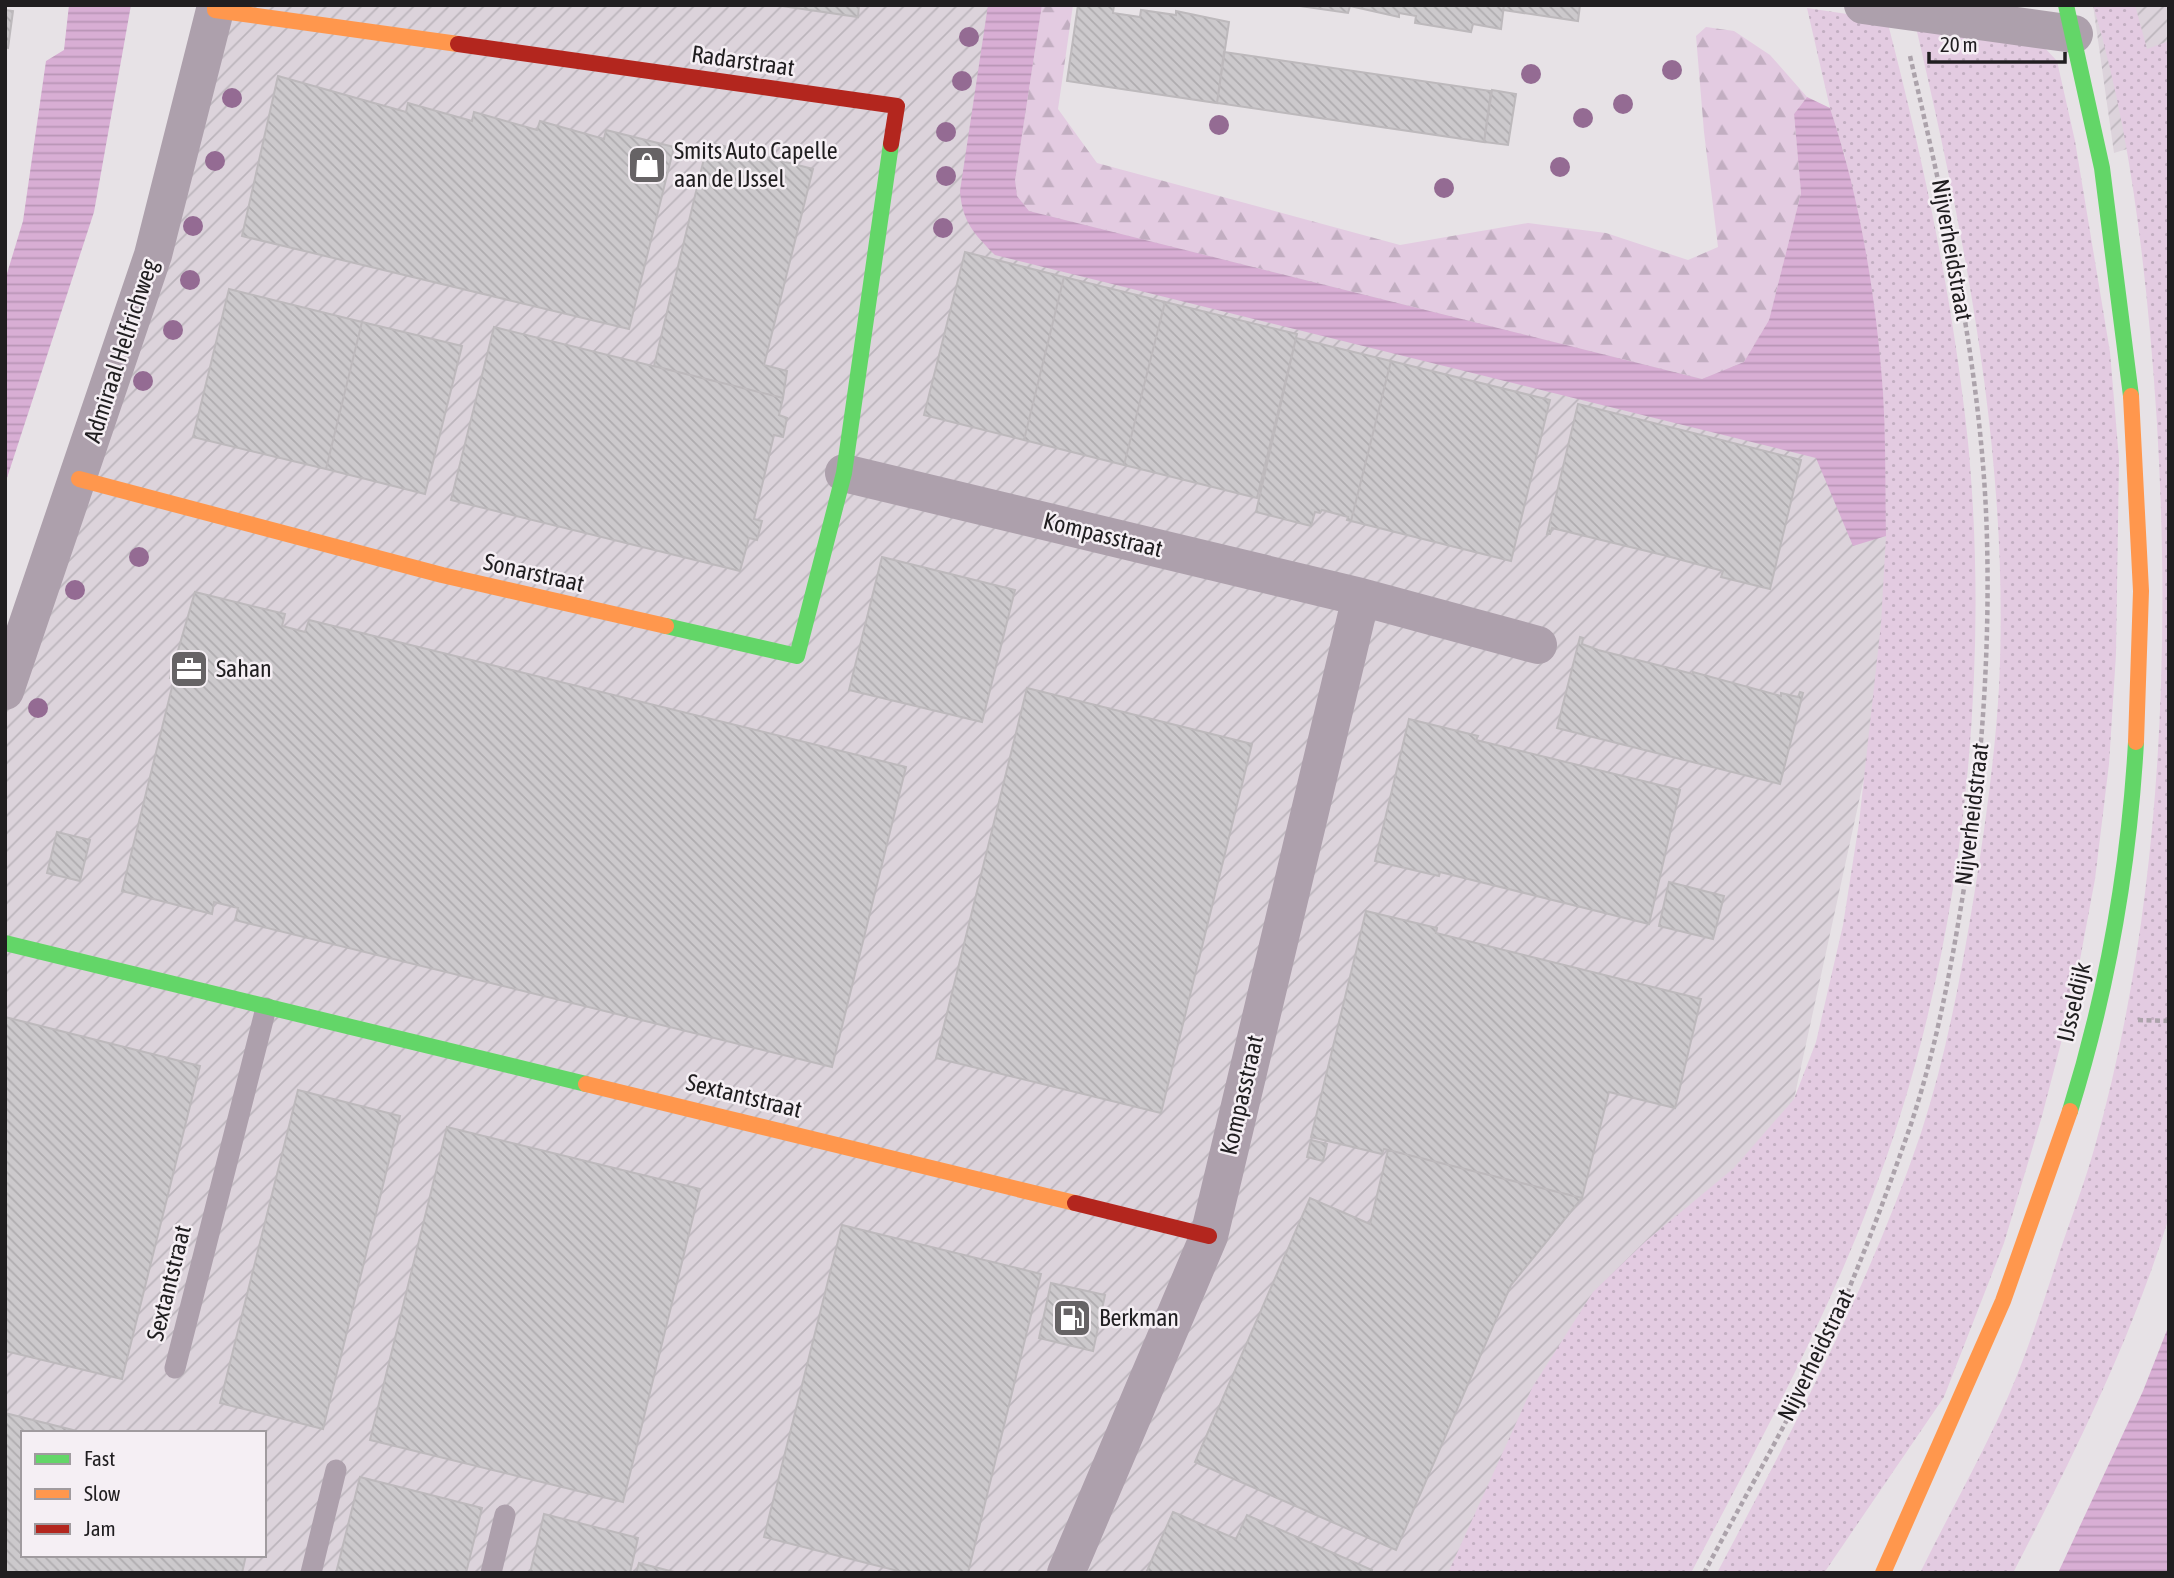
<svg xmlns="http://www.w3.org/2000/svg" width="2174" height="1578" viewBox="0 0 2174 1578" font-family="'Asap Condensed',sans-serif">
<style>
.industrial{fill:url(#industrial-furrows);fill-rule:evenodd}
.grass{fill:url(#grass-dots)}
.forest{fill:url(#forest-firs)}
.water{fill:url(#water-rules)}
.building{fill:url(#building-back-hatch);stroke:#bdb9bc;stroke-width:2}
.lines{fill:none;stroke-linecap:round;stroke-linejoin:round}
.path{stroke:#aca3ab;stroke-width:4.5;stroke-dasharray:5 3.5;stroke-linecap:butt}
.lane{stroke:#ada0ac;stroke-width:21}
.street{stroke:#ada0ac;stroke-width:38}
.fast{stroke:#63d668;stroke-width:16}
.slow{stroke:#ff974d;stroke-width:16}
.jam{stroke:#b3261e;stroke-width:16}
.tree{fill:#946b93}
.labels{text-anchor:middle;stroke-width:5;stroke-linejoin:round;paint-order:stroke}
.street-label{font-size:24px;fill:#201e20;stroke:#f5eff4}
.poi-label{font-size:24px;fill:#201e20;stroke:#f5eff4;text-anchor:start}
</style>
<defs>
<pattern id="industrial-furrows" width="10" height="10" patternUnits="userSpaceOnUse" patternTransform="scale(1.75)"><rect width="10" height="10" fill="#dcd3db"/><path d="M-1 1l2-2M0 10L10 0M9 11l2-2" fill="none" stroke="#bcb5bc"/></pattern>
<pattern id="grass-dots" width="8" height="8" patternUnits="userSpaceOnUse" patternTransform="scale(1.75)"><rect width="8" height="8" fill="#e3cbe1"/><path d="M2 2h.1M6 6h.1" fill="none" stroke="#c2aec1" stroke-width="1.8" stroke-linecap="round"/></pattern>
<pattern id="forest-firs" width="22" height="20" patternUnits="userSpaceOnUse" patternTransform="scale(1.75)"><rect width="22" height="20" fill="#e3cbe1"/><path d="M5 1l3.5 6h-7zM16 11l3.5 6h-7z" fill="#c2aec1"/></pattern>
<pattern id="water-rules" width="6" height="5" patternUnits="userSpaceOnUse" patternTransform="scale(1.75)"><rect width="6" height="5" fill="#d8aed4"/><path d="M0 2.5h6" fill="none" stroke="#b995b6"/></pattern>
<pattern id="building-back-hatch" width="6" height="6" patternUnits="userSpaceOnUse" patternTransform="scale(1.75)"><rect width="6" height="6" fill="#ccc9cc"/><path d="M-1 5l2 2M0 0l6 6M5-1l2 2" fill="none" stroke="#afacaf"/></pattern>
</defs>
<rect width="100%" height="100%" fill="#e7e2e6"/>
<path class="industrial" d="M 204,5 L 1037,5 L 1018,196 L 1681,306 L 1898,453 L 1897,627 L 1794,1099 L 1593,1573 L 5,1573 L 5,690 L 162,215 ZM 23,1433 L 264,1433 L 264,1555 L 23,1555 Z
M 2093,5 L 2169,5 L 2169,136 L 2114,153 Z"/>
<path class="grass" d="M 2093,5 L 2135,5 L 2147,49 L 2169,41 L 2169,1217 C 2131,1341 2072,1458 2013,1573 L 1920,1573 C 1945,1522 1973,1472 1997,1421 C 2023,1367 2041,1310 2059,1254 C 2071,1218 2085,1182 2095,1146 C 2167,891 2174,595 2150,332 C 2140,223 2125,111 2093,5 Z
M 1807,8 L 1887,20 C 1923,158 1953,299 1968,442 C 1989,661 1966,906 1900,1116 C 1850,1277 1769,1425 1691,1573 L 1448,1573 L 1532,1388 L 1593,1292 L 1646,1241 L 1734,1168 L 1794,1099 L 1816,1042 L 1843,925 L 1859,823 L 1881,624 L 1886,536 L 1883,391 L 1867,265 L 1845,156 L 1830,108 Z
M 1915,23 L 2043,46 L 2057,61 L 2075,141 L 2110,352 L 2119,459 L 2116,654 L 2109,764 L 2095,879 L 2073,997 L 2042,1116 L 2004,1243 L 1944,1397 L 1824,1573 L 1717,1573 C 1793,1429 1869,1287 1921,1133 C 1946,1056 1961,976 1974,896 C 1985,827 1995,757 1999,687 C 2010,462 1966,241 1915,23 Z"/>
<path class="forest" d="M 1042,5 L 1073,5 L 1058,109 L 1097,163 L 1400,245 L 1528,223 L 1606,233 L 1688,260 L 1718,247 L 1704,132 L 1696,36 L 1706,27 L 1734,31 L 1770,55 L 1807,97 L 1794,114 L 1801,193 L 1769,320 L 1744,362 L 1703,379 L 1029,211 L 1017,196 L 1015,180 Z"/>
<path class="water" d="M 69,5 L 131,5 L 94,212 L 5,484 L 5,280 L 23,221 L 46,61 L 64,50 Z
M 988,5 L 1042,5 L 1015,180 L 1017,196 L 1029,211 L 1702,379 L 1744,362 L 1769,320 L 1801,193 L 1794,114 L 1807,97 L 1830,108 C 1860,198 1876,297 1883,392 C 1886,440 1885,488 1886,536 L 1853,546 L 1816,458 L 995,255 C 974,234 962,221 960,191 Z
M 2169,1325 L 2169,1573 L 2058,1573 L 2143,1391 Z"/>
<path class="building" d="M 775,5 L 859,5 L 858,17 Z
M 1078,5 L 1114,5 L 1113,13 L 1140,17 L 1141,10 L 1176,15 L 1176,11 L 1229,22 L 1217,103 L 1067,81 Z
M 1293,5 L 1504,5 L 1501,29 L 1473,24 L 1471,32 L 1415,23 L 1416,16 L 1399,13 L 1399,17 L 1350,6 L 1348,13 Z
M 1504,5 L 1580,5 L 1578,21 L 1503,10 Z
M 5,10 L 13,11 L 8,48 L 5,47 Z
M 1224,52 L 1491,91 L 1484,142 L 1217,103 Z
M 278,76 L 406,112 L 408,103 L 472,121 L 474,112 L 537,130 L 540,121 L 604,139 L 606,130 L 674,147 L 629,329 L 242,236 Z
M 1492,90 L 1516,94 L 1508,145 L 1484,142 Z
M 708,142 L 813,169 L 764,365 L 787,371 L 783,398 L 654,366 Z
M 965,252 L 1064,277 L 1024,440 L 924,415 Z
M 1064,277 L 1165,302 L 1124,465 L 1024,440 Z
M 229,289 L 362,322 L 326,469 L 193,437 Z
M 1165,302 L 1297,334 L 1257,498 L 1124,465 Z
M 362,322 L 462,346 L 425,494 L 326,469 Z
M 494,327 L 783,398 L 779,415 L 787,418 L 783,437 L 774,435 L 754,519 L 762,521 L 757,540 L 749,538 L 740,571 L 451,500 Z
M 1296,338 L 1391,361 L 1351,521 L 1347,520 L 1348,517 L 1322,510 L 1320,513 L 1315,512 L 1311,526 L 1256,512 Z
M 1391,361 L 1550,400 L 1511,561 L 1351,521 Z
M 1578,404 L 1801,460 L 1770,589 L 1721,577 L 1723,571 L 1663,555 L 1552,528 L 1550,534 L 1547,534 Z
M 882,557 L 1015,590 L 982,722 L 849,690 Z
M 195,592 L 285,614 L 282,626 L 305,632 L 309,620 L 906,767 L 832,1067 L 235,920 L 238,908 L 214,902 L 212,914 L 122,891 L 174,679 L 170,678 Z
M 1580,637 L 1583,638 L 1582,644 L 1598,650 L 1693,674 L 1693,672 L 1781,696 L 1781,693 L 1798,697 L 1800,692 L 1803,693 L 1780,784 L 1557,728 Z
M 1027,688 L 1252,744 L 1161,1113 L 936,1058 Z
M 1409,719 L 1478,736 L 1476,740 L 1680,790 L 1649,924 L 1440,872 L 1439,876 L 1375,861 Z
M 57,832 L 90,840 L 80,881 L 47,873 Z
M 1669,882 L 1724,896 L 1713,939 L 1659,926 Z
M 1366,911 L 1437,928 L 1436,933 L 1701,999 L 1675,1108 L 1609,1092 L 1582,1198 L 1384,1149 L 1382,1154 L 1311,1137 Z
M 5,1017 L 200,1066 L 122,1379 L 5,1351 Z
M 298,1090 L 400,1116 L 323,1429 L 220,1403 Z
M 447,1127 L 700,1189 L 623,1502 L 370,1440 Z
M 1311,1140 L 1327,1144 L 1323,1161 L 1307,1157 Z
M 1388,1150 L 1582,1198 L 1511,1285 L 1396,1550 L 1195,1462 L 1310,1198 L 1370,1224 Z
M 842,1225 L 1041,1274 L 968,1573 L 906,1573 L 764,1537 Z
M 1051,1283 L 1105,1295 L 1093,1351 L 1039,1338 Z
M 5,1413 L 85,1433 L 23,1433 L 23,1555 L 246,1555 L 242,1573 L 5,1573 Z
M 360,1477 L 482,1508 L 466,1573 L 336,1573 Z
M 1173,1512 L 1236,1539 L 1247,1515 L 1372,1570 L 1371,1573 L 1146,1573 Z
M 544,1514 L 638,1538 L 630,1573 L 530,1573 Z
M 639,1563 L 678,1573 L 636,1573 Z"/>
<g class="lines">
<path class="path" d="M 2138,1020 L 2169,1021
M 1704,1573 C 1751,1485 1803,1397 1842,1305 C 1867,1247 1889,1187 1910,1127 C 1936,1050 1951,969 1964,888 C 1981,773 1990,657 1987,540 C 1983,377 1947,215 1910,56"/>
<path class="lane" d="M 175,1368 L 266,1008
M 311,1573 L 336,1470
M 491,1573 L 505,1515"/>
<path class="street" d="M 1863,5 L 2074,34
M 844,473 L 1361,597 L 1538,645
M 5,691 L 153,255 L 215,10
M 1066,1573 L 1209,1236 L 1361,597"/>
<path class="fast" d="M 2066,5 L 2102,168 L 2131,396
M 666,626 L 797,656 L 844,473 L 891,144
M 5,943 L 586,1084
M 2070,1111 C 2107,992 2129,866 2136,742"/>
<path class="slow" d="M 215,5 L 215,10 L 458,44
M 2131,396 L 2141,591 L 2136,742
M 79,479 L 442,575 L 666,626
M 586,1084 L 1075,1203
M 1883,1573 L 2003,1301 L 2070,1111"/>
<path class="jam" d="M 458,44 L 897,106 L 891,144
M 1075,1203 L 1209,1236"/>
</g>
<g class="tree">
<circle cx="969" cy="37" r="10"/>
<circle cx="1672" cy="70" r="10"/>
<circle cx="1531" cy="74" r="10"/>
<circle cx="962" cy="81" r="10"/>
<circle cx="232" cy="98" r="10"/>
<circle cx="1623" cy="104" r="10"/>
<circle cx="1583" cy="118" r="10"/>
<circle cx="1219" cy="125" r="10"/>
<circle cx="946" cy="132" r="10"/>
<circle cx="215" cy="161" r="10"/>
<circle cx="1560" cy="167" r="10"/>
<circle cx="946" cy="176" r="10"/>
<circle cx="1444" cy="188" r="10"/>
<circle cx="193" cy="226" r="10"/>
<circle cx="943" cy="228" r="10"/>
<circle cx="190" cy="280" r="10"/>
<circle cx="173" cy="330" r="10"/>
<circle cx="143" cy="381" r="10"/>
<circle cx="139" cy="557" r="10"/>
<circle cx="75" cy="590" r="10"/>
<circle cx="38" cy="708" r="10"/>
</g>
<defs>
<symbol id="shop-square" viewBox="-11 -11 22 22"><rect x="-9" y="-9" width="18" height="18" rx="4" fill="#666365" stroke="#f5eff4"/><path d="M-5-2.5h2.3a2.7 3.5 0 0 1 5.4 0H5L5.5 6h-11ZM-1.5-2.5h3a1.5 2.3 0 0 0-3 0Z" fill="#fff"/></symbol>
<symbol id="office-square" viewBox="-11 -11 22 22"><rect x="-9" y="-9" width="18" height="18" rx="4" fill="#666365" stroke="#f5eff4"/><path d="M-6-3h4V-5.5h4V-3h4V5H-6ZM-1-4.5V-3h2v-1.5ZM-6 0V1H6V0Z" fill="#fff"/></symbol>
<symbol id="fuel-square" viewBox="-11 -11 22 22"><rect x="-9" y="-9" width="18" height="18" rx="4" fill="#666365" stroke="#f5eff4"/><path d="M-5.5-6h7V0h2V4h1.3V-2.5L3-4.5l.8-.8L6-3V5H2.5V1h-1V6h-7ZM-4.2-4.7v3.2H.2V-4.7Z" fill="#fff"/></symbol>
</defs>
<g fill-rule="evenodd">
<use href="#shop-square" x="625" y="143" width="44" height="44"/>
<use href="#office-square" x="167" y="647" width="44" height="44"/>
<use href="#fuel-square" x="1050" y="1296" width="44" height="44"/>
</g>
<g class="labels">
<g class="street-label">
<text transform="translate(743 61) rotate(8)" y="8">Radarstraat</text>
<text transform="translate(1952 250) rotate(80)" y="8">Nijverheidstraat</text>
<text transform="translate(121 351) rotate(-72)" y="8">Admiraal Helfrichweg</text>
<text transform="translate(1103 535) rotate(14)" y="8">Kompasstraat</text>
<text transform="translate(534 573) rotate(13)" y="8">Sonarstraat</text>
<text transform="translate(1972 814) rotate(-83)" y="8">Nijverheidstraat</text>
<text transform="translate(2074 1002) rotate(-77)" y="8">IJsseldijk</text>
<text transform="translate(1242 1095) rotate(-77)" y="8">Kompasstraat</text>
<text transform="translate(744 1096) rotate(14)" y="8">Sextantstraat</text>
<text transform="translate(169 1283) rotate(-76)" y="8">Sextantstraat</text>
<text transform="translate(1816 1355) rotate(-64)" y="8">Nijverheidstraat</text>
</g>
<g class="poi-label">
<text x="674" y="159">Smits Auto Capelle<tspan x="674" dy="28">aan de IJssel</tspan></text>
<text x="216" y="677">Sahan</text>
<text x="1099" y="1326">Berkman</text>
</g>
</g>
<rect width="2174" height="1578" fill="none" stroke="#201e20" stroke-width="14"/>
<rect x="21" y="1431" width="245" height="126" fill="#f5eff4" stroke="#a09b9f" stroke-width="2"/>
<rect x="35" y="1454" width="35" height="10" fill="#63d668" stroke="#a09b9f" stroke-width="2"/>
<text x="84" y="1466" font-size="21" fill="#201e20">Fast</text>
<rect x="35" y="1489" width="35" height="10" fill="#ff974d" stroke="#a09b9f" stroke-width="2"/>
<text x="84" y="1501" font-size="21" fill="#201e20">Slow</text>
<rect x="35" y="1524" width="35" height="10" fill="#b3261e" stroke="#a09b9f" stroke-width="2"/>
<text x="84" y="1536" font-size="21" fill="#201e20">Jam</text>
<path d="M1929 52v10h136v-10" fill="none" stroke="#201e20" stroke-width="3.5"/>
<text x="1940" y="52" font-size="21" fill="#201e20" stroke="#f5eff4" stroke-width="5" paint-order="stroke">20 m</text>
</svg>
